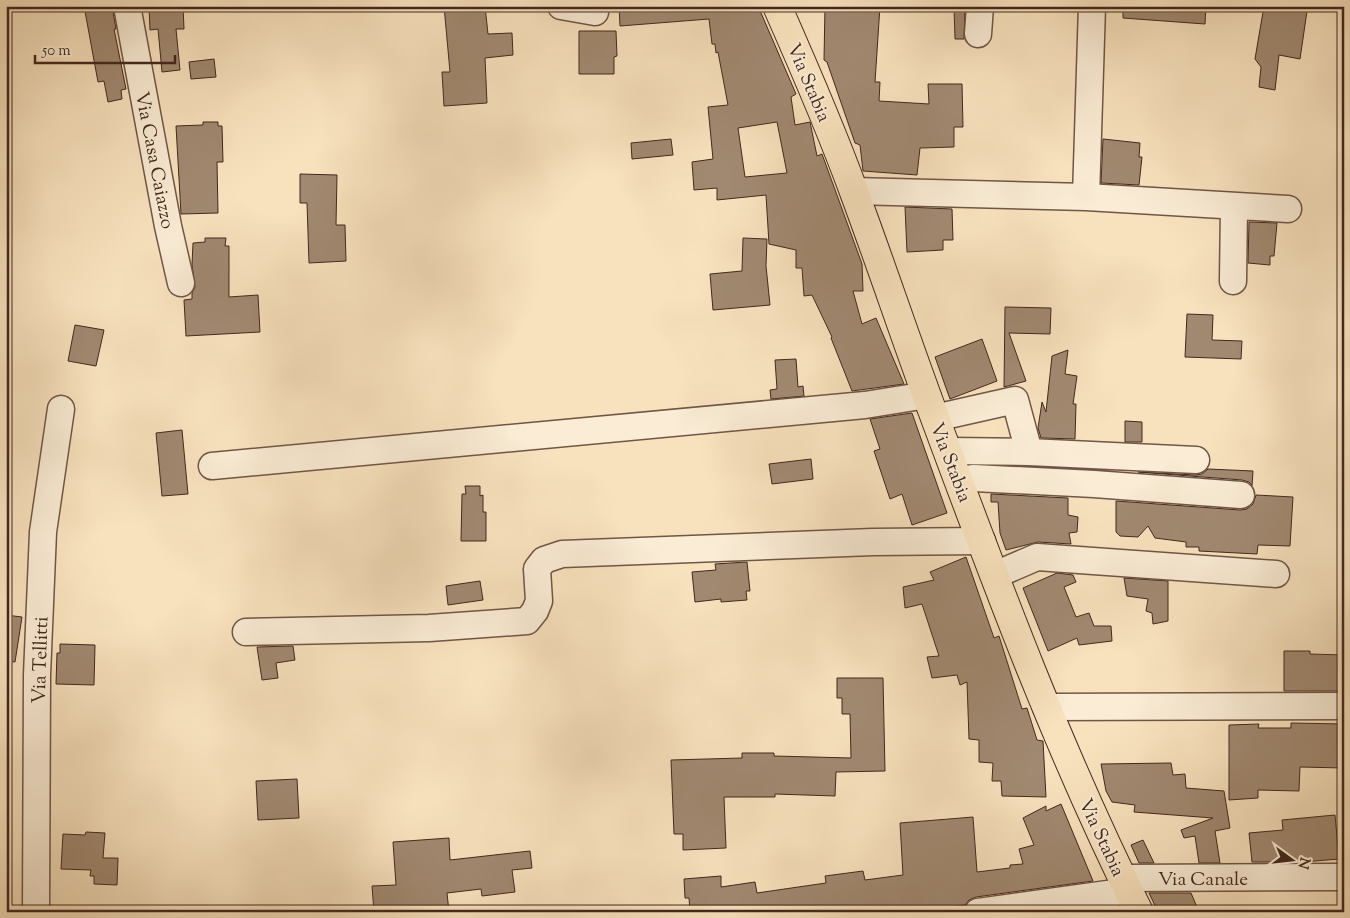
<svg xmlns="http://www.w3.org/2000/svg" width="1350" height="918" viewBox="0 0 1350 918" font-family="'Sorts Mill Goudy',serif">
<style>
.building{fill:#a18971;stroke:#43281e;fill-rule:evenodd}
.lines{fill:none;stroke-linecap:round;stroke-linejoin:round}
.minor-casing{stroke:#705646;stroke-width:29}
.major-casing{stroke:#43281e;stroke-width:30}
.minor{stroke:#faecd5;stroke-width:26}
.major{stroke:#f8e2be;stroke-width:28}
.labels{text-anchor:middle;stroke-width:4;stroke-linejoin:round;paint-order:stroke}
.street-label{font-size:19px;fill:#43281e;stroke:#faecd5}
</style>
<rect width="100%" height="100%" fill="#f8e2be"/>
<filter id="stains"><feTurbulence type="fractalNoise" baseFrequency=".004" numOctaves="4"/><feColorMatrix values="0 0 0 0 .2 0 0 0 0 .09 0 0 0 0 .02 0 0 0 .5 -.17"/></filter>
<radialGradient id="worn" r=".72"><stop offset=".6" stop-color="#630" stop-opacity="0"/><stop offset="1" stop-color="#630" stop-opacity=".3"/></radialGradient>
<path class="building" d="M 84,6 L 112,6 L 116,29 L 114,29 L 126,89 L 121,90 L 122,99 L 108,102 L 104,81 L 98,82 Z
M 149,6 L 183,6 L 184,29 L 176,29 L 180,70 L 162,72 L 158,29 L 150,30 Z
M 444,6 L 485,6 L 488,34 L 512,33 L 513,55 L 485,58 L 487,103 L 444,106 L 442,72 L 450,72 Z
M 619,6 L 758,6 L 796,94 L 791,97 L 795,125 L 810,122 L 817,156 L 822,154 L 862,264 L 863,291 L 853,291 L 862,324 L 876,318 L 904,384 L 852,391 L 831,338 L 832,337 L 812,295 L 804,296 L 802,268 L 796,268 L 796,250 L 769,244 L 766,195 L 717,200 L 717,188 L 694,190 L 692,162 L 713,159 L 708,107 L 728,105 L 718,52 L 716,53 L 715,44 L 712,44 L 709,19 L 620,26 ZM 777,122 L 787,173 L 745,177 L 738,128 Z
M 825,6 L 880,6 L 875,82 L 880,82 L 879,101 L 929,104 L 928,84 L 962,84 L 963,127 L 954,127 L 954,147 L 920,148 L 917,175 L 863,171 L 860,145 L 855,143 L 827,62 L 824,60 Z
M 1123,6 L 1206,6 L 1205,24 L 1123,18 Z
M 1264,6 L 1276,6 L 1307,11 L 1300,59 L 1279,55 L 1275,90 L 1259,87 L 1261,67 L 1255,59 Z
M 965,7 L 964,39 L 955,39 L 954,8 Z
M 579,31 L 616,31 L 617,56 L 614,57 L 614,74 L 579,74 Z
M 214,59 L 216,77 L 191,79 L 189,62 Z
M 203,122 L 218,122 L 218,126 L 222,126 L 223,162 L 217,162 L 218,213 L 181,214 L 176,126 L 203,125 Z
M 671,139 L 673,155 L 632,159 L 631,143 Z
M 1103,139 L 1140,143 L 1139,157 L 1142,157 L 1139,185 L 1101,183 Z
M 300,174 L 337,175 L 336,225 L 345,225 L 346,261 L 309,263 L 307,203 L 300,203 Z
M 905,207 L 952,209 L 953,240 L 943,240 L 943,250 L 907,252 Z
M 1249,222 L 1277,223 L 1274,256 L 1270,256 L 1270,265 L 1248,263 Z
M 205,238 L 226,238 L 225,246 L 229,246 L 229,297 L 258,295 L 260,332 L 186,336 L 184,300 L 192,299 L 192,293 L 195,287 L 192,265 L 193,243 L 205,242 Z
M 743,238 L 767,239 L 766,266 L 770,305 L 713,310 L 710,274 L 742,271 Z
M 1005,307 L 1051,308 L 1050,334 L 1009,333 L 1026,381 L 1004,387 Z
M 1187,314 L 1213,315 L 1212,340 L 1242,341 L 1241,359 L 1185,357 Z
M 75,325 L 104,330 L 96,366 L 68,361 Z
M 982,339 L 997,381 L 950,399 L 935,357 Z
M 1068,350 L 1065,374 L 1077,376 L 1073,404 L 1076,404 L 1075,439 L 1041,438 L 1038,428 L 1042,402 L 1046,412 L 1052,356 Z
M 796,359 L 798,387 L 803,386 L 804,396 L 771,399 L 770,390 L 777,389 L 775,360 Z
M 912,413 L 947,513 L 912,525 L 902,494 L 890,499 L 874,451 L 880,449 L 870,419 Z
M 1125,421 L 1142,422 L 1142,442 L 1125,442 Z
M 182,430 L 188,494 L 162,496 L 156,433 Z
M 811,459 L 813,479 L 772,484 L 769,464 Z
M 1208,469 L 1253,471 L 1252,486 L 1249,482 L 1242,480 L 1138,472 L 1195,475 L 1202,474 Z
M 465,486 L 480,486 L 480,496 L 483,495 L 483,512 L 486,512 L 486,541 L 461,541 L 462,494 L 466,494 Z
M 991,494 L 1068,498 L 1068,515 L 1078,517 L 1077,532 L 1069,533 L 1071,544 L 1038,542 L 1006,550 L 1000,533 L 998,502 L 991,502 Z
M 1256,495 L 1293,497 L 1290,546 L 1258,545 L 1257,554 L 1199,551 L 1199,547 L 1186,547 L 1186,542 L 1155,538 L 1148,526 L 1138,537 L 1120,536 L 1116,532 L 1116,501 L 1240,510 L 1247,509 L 1253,504 Z
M 966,557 L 994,638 L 999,636 L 1022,709 L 1027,708 L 1037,740 L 1043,741 L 1046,797 L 1002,796 L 1001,781 L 992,781 L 993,763 L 979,762 L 979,740 L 969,739 L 967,682 L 960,685 L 957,675 L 932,678 L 927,657 L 939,656 L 922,604 L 905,608 L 903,587 L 934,580 L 930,572 Z
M 747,562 L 750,591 L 746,591 L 747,600 L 721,602 L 721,599 L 695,602 L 692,572 L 716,570 L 715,564 Z
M 1057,573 L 1073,575 L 1076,582 L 1064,587 L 1076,617 L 1089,613 L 1094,626 L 1111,626 L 1112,641 L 1079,645 L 1077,638 L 1048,651 L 1023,588 Z
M 1124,578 L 1168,581 L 1168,621 L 1153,624 L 1152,613 L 1146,611 L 1148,599 L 1127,596 Z
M 480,581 L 483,600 L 448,605 L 446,586 Z
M 6,615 L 22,617 L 15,662 L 6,661 Z
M 60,644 L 95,645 L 94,685 L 56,684 L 57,653 L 60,653 Z
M 293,646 L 295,660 L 276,663 L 278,678 L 262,680 L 257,647 Z
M 1284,651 L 1310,651 L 1310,654 L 1344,655 L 1344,691 L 1284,691 Z
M 837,678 L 883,678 L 885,771 L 836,772 L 835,796 L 775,794 L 775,797 L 724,797 L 726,848 L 683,850 L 683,834 L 674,834 L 671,760 L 742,758 L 742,753 L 774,753 L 774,756 L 851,758 L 850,714 L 842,714 L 842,698 L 837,698 Z
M 1291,723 L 1344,724 L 1344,768 L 1300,767 L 1299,791 L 1258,790 L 1258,798 L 1229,800 L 1229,725 L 1259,724 L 1258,728 L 1291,728 Z
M 1171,763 L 1173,775 L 1185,774 L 1186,788 L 1224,791 L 1230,828 L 1215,831 L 1220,863 L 1199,863 L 1195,836 L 1184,838 L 1181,830 L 1213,818 L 1134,812 L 1135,805 L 1112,802 L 1106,791 L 1101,764 Z
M 297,779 L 299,818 L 258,820 L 256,781 Z
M 1061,804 L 1093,881 L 976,897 L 969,900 L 965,905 L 913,912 L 729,912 L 729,909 L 690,912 L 689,898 L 685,898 L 684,879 L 721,876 L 721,887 L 755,882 L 757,893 L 826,883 L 825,876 L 863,871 L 865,880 L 903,875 L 900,823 L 973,817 L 977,872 L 1010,868 L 1010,865 L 1023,864 L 1019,849 L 1034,845 L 1023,818 L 1046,806 L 1046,811 Z
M 1335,815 L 1339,859 L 1303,862 L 1252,862 L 1249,833 L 1283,830 L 1282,820 Z
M 86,832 L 105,833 L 103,858 L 118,858 L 117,885 L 94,884 L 94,876 L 90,876 L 91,870 L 61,869 L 63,834 L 85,835 Z
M 449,838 L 450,860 L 530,851 L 532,868 L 512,870 L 515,892 L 482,896 L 481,889 L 447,893 L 449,912 L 374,912 L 372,886 L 396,885 L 393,842 Z
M 1143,840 L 1154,863 L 1139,863 L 1131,845 Z
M 1149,893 L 1191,893 L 1199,912 L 1158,912 Z"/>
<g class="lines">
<defs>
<path id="minor" d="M 127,6 L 168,226 L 181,283
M 561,6 L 595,12
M 978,34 L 980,6
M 854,191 L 1086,197 L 1288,209
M 1086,197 L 1092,6
M 1233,281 L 1234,206
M 935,418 L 1015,400 L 1029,452
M 948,451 L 1029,452 L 1196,460
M 212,466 L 865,405 L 927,395
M 959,480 L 974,478 L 1094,484 L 1241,495
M 995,575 L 1037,557 L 1276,574
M 246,632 L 429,628 L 527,621 L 535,611 L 539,601 L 537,569 L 544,560 L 562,554 L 873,542 L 982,541
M 1046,707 L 1344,706
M 1123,878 L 1344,877
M 36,912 L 37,675 L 43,532 L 61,409
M 978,912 L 1129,891"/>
<path id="major" d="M 777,6 C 804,67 831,129 854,192 C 882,267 907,343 935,418 C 997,585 1059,752 1139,912"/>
</defs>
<use href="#minor" class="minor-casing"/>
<use href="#major" class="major-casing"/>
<use href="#minor" class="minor"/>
<use href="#major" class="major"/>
</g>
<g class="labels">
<g class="street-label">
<text transform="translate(810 82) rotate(67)" y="7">Via Stabia</text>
<text transform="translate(156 160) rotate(79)" y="7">Via Casa Caiazzo</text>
<text transform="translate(952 462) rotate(69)" y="7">Via Stabia</text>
<text transform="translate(39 660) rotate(-88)" y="7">Via Tellitti</text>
<text transform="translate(1103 837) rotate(65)" y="7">Via Stabia</text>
<text x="1203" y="885">Via Canale</text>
</g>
</g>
<rect width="1350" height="918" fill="none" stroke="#f8e2be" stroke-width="25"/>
<rect x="8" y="8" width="1335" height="903" fill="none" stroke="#43281e" stroke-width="2.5"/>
<rect x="12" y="12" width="1325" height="893" fill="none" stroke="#43281e"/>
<g transform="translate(1292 860) rotate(105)" stroke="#faecd5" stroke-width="4" paint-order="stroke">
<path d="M0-4L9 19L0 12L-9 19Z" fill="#43281e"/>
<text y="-8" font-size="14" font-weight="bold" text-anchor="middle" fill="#43281e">N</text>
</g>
<path d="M35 55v8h140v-8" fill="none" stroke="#43281e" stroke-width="2.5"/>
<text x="42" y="55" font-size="15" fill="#43281e" stroke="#faecd5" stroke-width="4" paint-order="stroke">50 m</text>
<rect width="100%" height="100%" filter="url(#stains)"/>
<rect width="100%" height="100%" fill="url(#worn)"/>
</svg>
